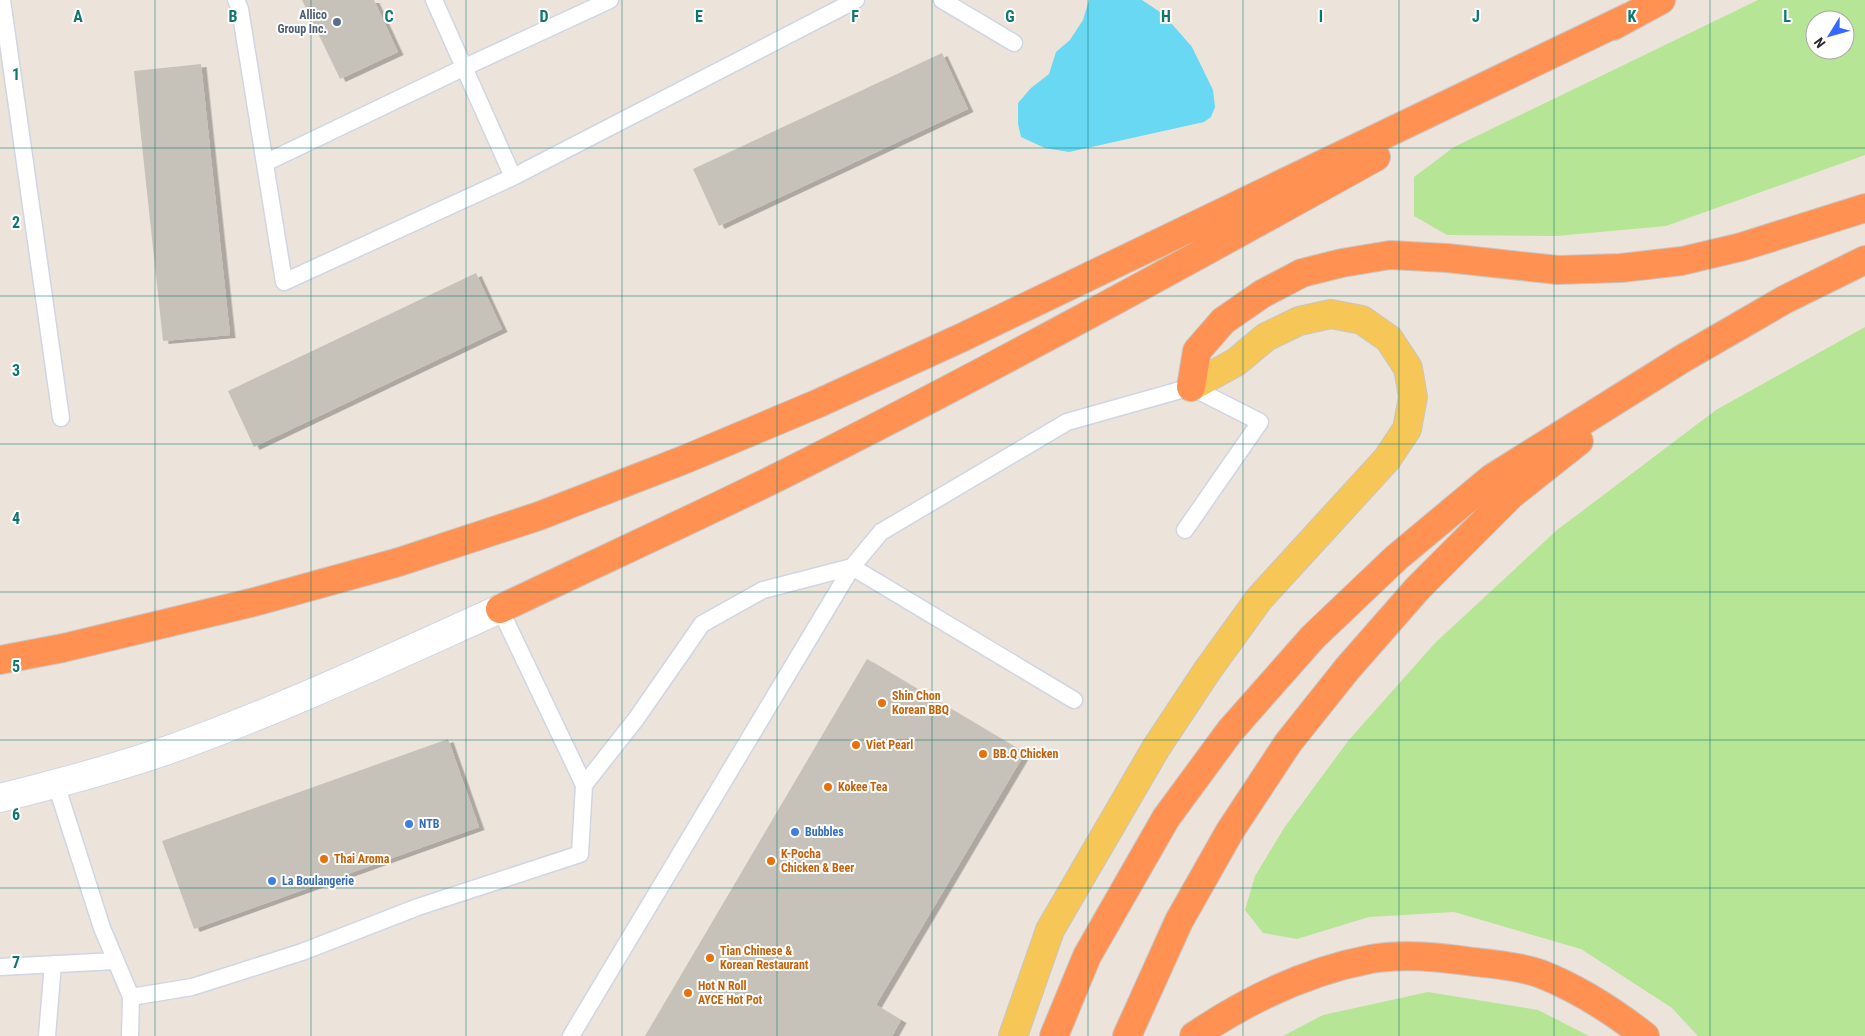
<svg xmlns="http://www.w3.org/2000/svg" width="1865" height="1036" viewBox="0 0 1865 1036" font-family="'Roboto Condensed',sans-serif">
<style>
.green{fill:#b5e595;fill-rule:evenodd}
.water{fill:#69d8f3}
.building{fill:#c7c2b9;filter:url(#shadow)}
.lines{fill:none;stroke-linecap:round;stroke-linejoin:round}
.lane-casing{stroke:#d0d5e3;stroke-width:19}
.secondary-casing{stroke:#d0d5e3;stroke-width:30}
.primary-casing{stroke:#c7c7c7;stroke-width:30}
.highway-casing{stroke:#c7c7c7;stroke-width:30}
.lane{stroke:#fff;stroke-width:16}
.secondary{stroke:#fff;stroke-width:28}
.primary{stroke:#f6c656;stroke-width:28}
.highway{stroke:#ff9253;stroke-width:28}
.grid{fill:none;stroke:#0f766e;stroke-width:1;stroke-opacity:0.55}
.service-dot{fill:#5c6f8a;stroke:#fff;stroke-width:2}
.food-dot{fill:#e8710a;stroke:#fff;stroke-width:2}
.shop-dot{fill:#3f7fe0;stroke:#fff;stroke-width:2}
.labels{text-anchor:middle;stroke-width:4;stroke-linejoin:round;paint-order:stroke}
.service-label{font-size:12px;font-weight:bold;fill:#4e5e75;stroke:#fff;text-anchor:end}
.food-label{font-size:12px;font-weight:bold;fill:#c56008;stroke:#fff;text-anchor:start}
.shop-label{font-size:12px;font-weight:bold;fill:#366cbe;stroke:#fff;text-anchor:start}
.grid-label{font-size:16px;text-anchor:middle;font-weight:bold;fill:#0f766e;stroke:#fff;stroke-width:4;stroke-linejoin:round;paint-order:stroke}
</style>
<defs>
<filter id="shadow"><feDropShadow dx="5.5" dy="3" stdDeviation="0" flood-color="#0004"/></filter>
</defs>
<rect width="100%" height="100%" fill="#ece4db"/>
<path class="green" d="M 1758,0 L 1865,0 L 1865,155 L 1666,226 L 1556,236 L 1447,235 L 1414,216 L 1414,177 L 1454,147 ZM 1815,20 L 1845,20 L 1845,50 L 1815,50 Z
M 1865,327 L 1865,1036 L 1698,1036 L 1672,1008 L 1581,949 L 1454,912 L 1369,917 L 1297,939 L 1263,933 L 1245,910 L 1255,876 L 1284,828 L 1348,741 L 1435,643 L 1557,530 L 1716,410 Z
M 1428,992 L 1538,1010 L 1589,1036 L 1283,1036 L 1323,1015 Z"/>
<path class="water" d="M 1089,0 L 1142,0 L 1160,12 L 1172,24 L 1192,47 L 1213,90 L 1215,107 L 1211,117 L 1204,122 L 1069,152 L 1045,148 L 1021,137 L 1018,124 L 1018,103 L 1031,88 L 1049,74 L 1056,52 L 1070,40 L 1083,20 Z"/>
<path class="building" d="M 302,0 L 374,0 L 398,52 L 340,79 Z
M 942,53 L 968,109 L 719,226 L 693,169 Z
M 201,64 L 230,335 L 163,341 L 134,71 Z
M 476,273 L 502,329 L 254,447 L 228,391 Z
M 867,659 L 1025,753 L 876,1005 L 901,1020 L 892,1036 L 645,1036 Z
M 448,739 L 479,827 L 194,929 L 162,841 Z"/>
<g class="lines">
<defs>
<path id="lane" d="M 2,0 L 61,418
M 236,0 L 240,9 L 284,282 L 513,177 L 856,0
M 434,0 L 513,177
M 942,0 L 1014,43
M 265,163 L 465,67 L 610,0
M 500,609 L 584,785
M 56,784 L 102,928 L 131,997 L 130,1036
M 0,967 L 115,961
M 131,997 L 192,987 L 302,952 L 418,907 L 580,854 L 584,785 L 636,719 L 702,624 L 763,590 L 852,567 L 881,532 L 1067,422 L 1191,387 L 1260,422 L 1185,530
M 47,1036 L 53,964
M 571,1036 L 852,567 L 1074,700"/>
<path id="secondary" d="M 0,798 C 56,784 113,769 168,750 C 281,710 391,658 500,609"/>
<path id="primary" d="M 1013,1036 L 1050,930 L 1156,748 L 1207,671 L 1259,599 L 1387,459 L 1407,429 L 1413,397 L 1408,368 L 1389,339 L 1362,320 L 1331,314 L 1299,321 L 1266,337 L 1236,362 L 1191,387"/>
<path id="highway" d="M 1613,26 L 1661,0
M 1191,387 L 1197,351 L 1223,321 L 1262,294 L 1302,273 L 1342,263 L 1390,255 L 1447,258 L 1558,270 L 1621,268 L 1682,261 L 1741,247 L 1865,208
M 500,609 C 594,564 689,521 782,475 C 983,374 1180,266 1376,157
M 0,660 L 63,648 L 258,601 L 399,562 L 539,516 L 686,459 L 819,403 L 963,337 L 1629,17
M 1054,1036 L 1087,956 L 1166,818 L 1230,731 L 1313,637 L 1396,558 L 1492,478 L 1682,359 L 1784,300 L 1865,260
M 1127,1036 L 1179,921 L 1230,831 L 1288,743 L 1347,669 L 1418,588 L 1511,495 L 1579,441
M 1194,1036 C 1247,1000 1308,971 1371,959 C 1404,953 1441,957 1474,962 C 1493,964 1523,967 1541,974 C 1579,989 1613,1011 1645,1036"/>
</defs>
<use href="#lane" class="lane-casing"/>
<use href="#secondary" class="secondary-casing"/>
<use href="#primary" class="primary-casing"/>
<use href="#highway" class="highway-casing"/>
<use href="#lane" class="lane"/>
<use href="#secondary" class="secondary"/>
<use href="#primary" class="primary"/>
<use href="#highway" class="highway"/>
</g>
<path class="grid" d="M 155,0 L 155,1036M 311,0 L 311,1036M 466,0 L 466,1036M 622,0 L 622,1036M 777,0 L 777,1036M 932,0 L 932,1036M 1088,0 L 1088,1036M 1243,0 L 1243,1036M 1399,0 L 1399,1036M 1554,0 L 1554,1036M 1710,0 L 1710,1036M 0,148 L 1865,148M 0,296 L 1865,296M 0,444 L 1865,444M 0,592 L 1865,592M 0,740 L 1865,740M 0,888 L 1865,888"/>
<circle class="service-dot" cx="337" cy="22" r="5"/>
<g class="food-dot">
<circle cx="882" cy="703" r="5"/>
<circle cx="856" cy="745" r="5"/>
<circle cx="983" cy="754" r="5"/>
<circle cx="828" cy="787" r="5"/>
<circle cx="324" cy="859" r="5"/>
<circle cx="771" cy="861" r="5"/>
<circle cx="710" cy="958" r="5"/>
<circle cx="688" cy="993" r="5"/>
</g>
<g class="shop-dot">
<circle cx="409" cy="824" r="5"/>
<circle cx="795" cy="832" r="5"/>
<circle cx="272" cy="881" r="5"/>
</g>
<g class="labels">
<g class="service-label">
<text x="327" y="19">Allico<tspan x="327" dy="14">Group Inc.</tspan></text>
</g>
<g class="food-label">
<text x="892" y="700">Shin Chon<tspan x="892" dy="14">Korean BBQ</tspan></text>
<text x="866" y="749">Viet Pearl</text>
<text x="993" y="758">BB.Q Chicken</text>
<text x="838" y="791">Kokee Tea</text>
<text x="781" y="858">K-Pocha<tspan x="781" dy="14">Chicken &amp; Beer</tspan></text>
<text x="334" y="863">Thai Aroma</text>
<text x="720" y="955">Tian Chinese &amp;<tspan x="720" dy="14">Korean Restaurant</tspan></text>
<text x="698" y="990">Hot N Roll<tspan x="698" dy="14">AYCE Hot Pot</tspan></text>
</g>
<g class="shop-label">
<text x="419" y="828">NTB</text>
<text x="805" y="836">Bubbles</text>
<text x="282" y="885">La Boulangerie</text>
</g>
</g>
<g class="grid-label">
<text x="78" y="22">A</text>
<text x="233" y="22">B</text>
<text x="389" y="22">C</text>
<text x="544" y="22">D</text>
<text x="699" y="22">E</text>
<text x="855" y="22">F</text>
<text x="1010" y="22">G</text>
<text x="1166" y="22">H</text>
<text x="1321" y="22">I</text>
<text x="1476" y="22">J</text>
<text x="1632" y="22">K</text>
<text x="1787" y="22">L</text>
<text x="16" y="80">1</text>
<text x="16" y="228">2</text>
<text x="16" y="376">3</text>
<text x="16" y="524">4</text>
<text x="16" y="672">5</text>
<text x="16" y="820">6</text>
<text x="16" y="968">7</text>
</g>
<g transform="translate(1830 35) rotate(233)"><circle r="24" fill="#ffffff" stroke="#a9a9a9"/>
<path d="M0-4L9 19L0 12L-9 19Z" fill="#3568ff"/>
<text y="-8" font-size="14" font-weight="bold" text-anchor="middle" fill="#292929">N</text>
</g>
</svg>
